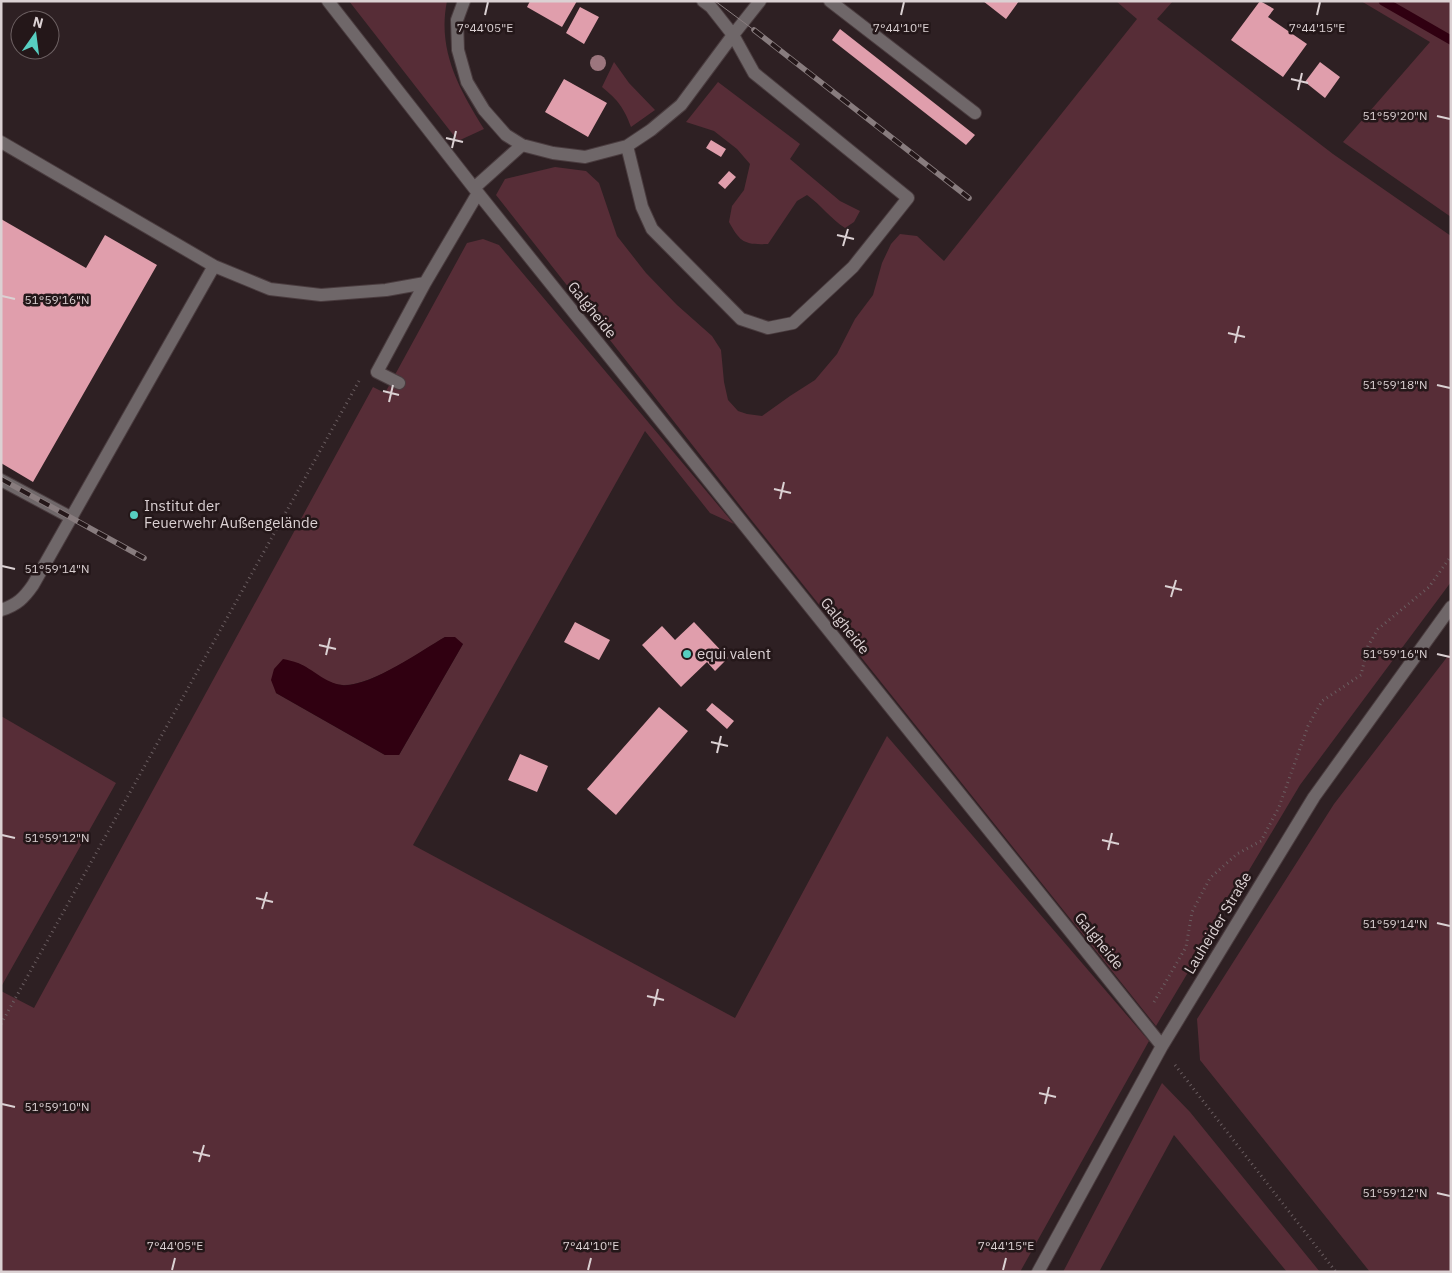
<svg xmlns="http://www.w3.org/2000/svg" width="1452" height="1273" viewBox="0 0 1452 1273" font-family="'IBM Plex Sans',sans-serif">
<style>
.green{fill:#572d37;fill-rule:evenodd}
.water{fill:#300011}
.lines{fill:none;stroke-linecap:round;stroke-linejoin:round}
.stream{stroke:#300011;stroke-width:9}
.building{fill:#e09eac}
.minor-casing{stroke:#4a3c3f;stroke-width:14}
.path{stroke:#6a5d60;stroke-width:3;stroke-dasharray:1 4;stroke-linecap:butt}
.minor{stroke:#6f6769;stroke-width:12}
.tram{stroke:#887c7e;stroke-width:1}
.rail-casing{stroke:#887c7e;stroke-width:5.5}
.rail{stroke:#241719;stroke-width:4;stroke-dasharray:11;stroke-linecap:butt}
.tree{fill:#9c767e}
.ticks{fill:none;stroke:#dbd1d3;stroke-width:2}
.poi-dot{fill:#57cec1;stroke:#241719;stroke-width:2}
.labels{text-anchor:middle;stroke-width:5;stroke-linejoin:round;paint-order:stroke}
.street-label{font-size:15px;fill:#dbd1d3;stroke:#241719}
.poi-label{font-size:15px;fill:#dbd1d3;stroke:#241719;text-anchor:start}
.ticks-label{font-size:12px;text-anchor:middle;fill:#dbd1d3;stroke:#241719;stroke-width:5;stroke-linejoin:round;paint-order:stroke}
</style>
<rect width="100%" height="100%" fill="#2e2023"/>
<path class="green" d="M 349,1 L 447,1 C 437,50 459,89 484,129 L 458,141 Z
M 1116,1 L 1173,1 L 1157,19 L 1333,154 L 1451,236 L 1451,582 L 1300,785 L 1156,1026 L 745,512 L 496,195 L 505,179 L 555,167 L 586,171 L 599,183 L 617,236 L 646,273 L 677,305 L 712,336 L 721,350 L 724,382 L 728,400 L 738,411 L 747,414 L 762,416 L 790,396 L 815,380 L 837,354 L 855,319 L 873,295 L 882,263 L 891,244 L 900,234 L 917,236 L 944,261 L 1137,19 Z
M 1361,1 L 1451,1 L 1451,217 L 1343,142 L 1430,42 Z
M 614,62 L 629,83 L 655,110 L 631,127 C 624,108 618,100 602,87 Z
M 718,82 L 800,144 L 790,159 L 840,201 L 860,211 L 854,222 L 845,228 C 831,219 821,205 807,195 L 797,201 L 768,244 C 744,245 740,242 729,222 L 732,206 L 744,190 L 750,164 L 737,149 L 714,131 L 686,122 Z
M 483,239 L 499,245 L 734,524 L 710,513 L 645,431 L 413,845 L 735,1018 L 887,736 L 1149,1041 L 1020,1272 L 1,1272 L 1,991 L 34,1008 L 373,387 L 385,393 L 467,243 ZM 445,637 L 463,644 L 399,755 L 385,755 L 276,693 L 298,663 C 311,671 328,685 343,685 C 372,686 420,652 445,637 Z
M 1451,652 L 1451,1272 L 1370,1272 L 1200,1060 L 1197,1019 L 1334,804 Z
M 1,716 L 116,783 L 1,987 Z
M 1162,1083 L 1190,1112 L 1320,1272 L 1287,1272 L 1174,1135 L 1099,1272 L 1063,1272 Z"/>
<path class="water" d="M 445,637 L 455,637 L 463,644 L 399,755 L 385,755 L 276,693 L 271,680 L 274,669 L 283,659 C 288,660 293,661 298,663 C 313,669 325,683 342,685 C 369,688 422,650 445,637 Z"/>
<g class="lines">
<path class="stream" d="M 1383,1 L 1451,40"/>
</g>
<path class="building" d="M 530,1 L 577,1 L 562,27 L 527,7 Z
M 983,1 L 1019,1 L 1006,19 Z
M 1260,1 L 1274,9 L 1268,17 L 1307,44 L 1283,77 L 1231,40 Z
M 580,7 L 599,17 L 584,44 L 566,33 Z
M 840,29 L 975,135 L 966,145 L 832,40 Z
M 1320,62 L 1340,77 L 1325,98 L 1305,82 Z
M 564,79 L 607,103 L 588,137 L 545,112 Z
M 711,140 L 726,149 L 721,157 L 706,148 Z
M 729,171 L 736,177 L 725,189 L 718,183 Z
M 1,219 L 86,268 L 105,235 L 157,265 L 33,482 L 1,463 Z
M 575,622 L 610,640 L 599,660 L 564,642 Z
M 694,622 L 728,658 L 715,671 L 707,662 L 681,687 L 642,645 L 662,626 L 675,640 Z
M 712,703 L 734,721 L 727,729 L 706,710 Z
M 659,707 L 688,731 L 616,815 L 587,789 Z
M 520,754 L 548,766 L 537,792 L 508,780 Z"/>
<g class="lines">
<defs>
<path id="minor" d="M 328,1 L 474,188 L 1162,1046
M 464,1 L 457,20 L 458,50 L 467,82 L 484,110 L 506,135 L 522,145 L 553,153 L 585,157 L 627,146 L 651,130 L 681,105 L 733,35 L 760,1
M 830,1 L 975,113
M 1,142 L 214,266 L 270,289 L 321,295 L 386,290 L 425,283 L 478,193
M 627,146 L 642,207 L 652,229 L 741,319 L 768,328 L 793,323 L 853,267 L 908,198 L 754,73 L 733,35 L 711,7 L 703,1
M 474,188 L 522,145
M 399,383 L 377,372 L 425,283
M 1,480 L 72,518
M 1,610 C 17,605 24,598 33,585 L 214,266
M 1038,1272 L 1162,1046 L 1314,797 L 1451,607"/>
</defs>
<use href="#minor" class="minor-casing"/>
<path class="path" d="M 1154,1002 L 1186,947 L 1192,912 L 1210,878 L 1237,854 L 1261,841 L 1279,807 L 1308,726 L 1322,701 L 1361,675 L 1368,646 L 1378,629 L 1429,587 L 1451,556
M 1,1024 L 359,381
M 1175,1065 L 1336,1272"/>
<use href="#minor" class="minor"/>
<path class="tram" d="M 715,1 L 754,30"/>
<defs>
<path id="rail" d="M 754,30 L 969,198
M 1,479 L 144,558"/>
</defs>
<use href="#rail" class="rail-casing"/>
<use href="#rail" class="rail"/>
</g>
<circle class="tree" cx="598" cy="63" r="8"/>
<path class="ticks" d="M 485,15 L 488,2M 901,15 L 904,2M 1317,15 L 1320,2M 1291,79 L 1308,83M 1298,90 L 1302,73M 1437,116 L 1450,119M 446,138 L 463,142M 452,148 L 456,131M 837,235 L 854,239M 843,246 L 848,229M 2,296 L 15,299M 1228,333 L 1245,337M 1235,343 L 1239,326M 1437,385 L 1450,388M 383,391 L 399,395M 389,402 L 393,385M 774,489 L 791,493M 780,499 L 784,482M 2,566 L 15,569M 1165,586 L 1182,590M 1171,597 L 1176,580M 319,645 L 336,649M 1437,654 L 1450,657M 326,655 L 330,638M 711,742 L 728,746M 717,753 L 721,736M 2,835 L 15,838M 1102,840 L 1119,844M 1108,850 L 1112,833M 256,898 L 273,902M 262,909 L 267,892M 1437,923 L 1450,926M 647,996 L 664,1000M 654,1006 L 658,989M 1039,1093 L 1056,1097M 2,1104 L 15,1107M 1045,1104 L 1049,1087M 193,1152 L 210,1156M 199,1162 L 204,1145M 1437,1193 L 1450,1196M 172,1270 L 175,1258M 588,1270 L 591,1258M 1003,1270 L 1006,1258"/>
<g class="poi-dot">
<circle cx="134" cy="515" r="5"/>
<circle cx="687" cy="654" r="5"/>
</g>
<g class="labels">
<g class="street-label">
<text transform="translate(592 310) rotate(51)" y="5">Galgheide</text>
<text transform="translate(845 626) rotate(51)" y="5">Galgheide</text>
<text transform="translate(1218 923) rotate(-59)" y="5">Lauheider Straße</text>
<text transform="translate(1099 941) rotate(51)" y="5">Galgheide</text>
</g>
<g class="poi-label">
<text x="144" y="511">Institut der<tspan x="144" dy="17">Feuerwehr Außengelände</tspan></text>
<text x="697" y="659">equi valent</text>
</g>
</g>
<g class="ticks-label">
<text x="485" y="32">7°44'05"E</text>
<text x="901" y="32">7°44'10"E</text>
<text x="1317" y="32">7°44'15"E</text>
<text x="1395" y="120">51°59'20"N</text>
<text x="57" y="304">51°59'16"N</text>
<text x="1395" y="389">51°59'18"N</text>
<text x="57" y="573">51°59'14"N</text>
<text x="1395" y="658">51°59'16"N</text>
<text x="57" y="842">51°59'12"N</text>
<text x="1395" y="928">51°59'14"N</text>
<text x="57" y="1111">51°59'10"N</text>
<text x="1395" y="1197">51°59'12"N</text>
<text x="175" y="1250">7°44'05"E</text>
<text x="591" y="1250">7°44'10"E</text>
<text x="1006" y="1250">7°44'15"E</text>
</g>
<rect width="1452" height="1273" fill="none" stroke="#dbd1d3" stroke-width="5"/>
<g transform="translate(35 35) rotate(14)"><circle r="24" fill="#241719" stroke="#6d6163"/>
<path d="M0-4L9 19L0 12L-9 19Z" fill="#57cec1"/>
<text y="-8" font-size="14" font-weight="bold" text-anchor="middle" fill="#dbd1d3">N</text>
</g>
</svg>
